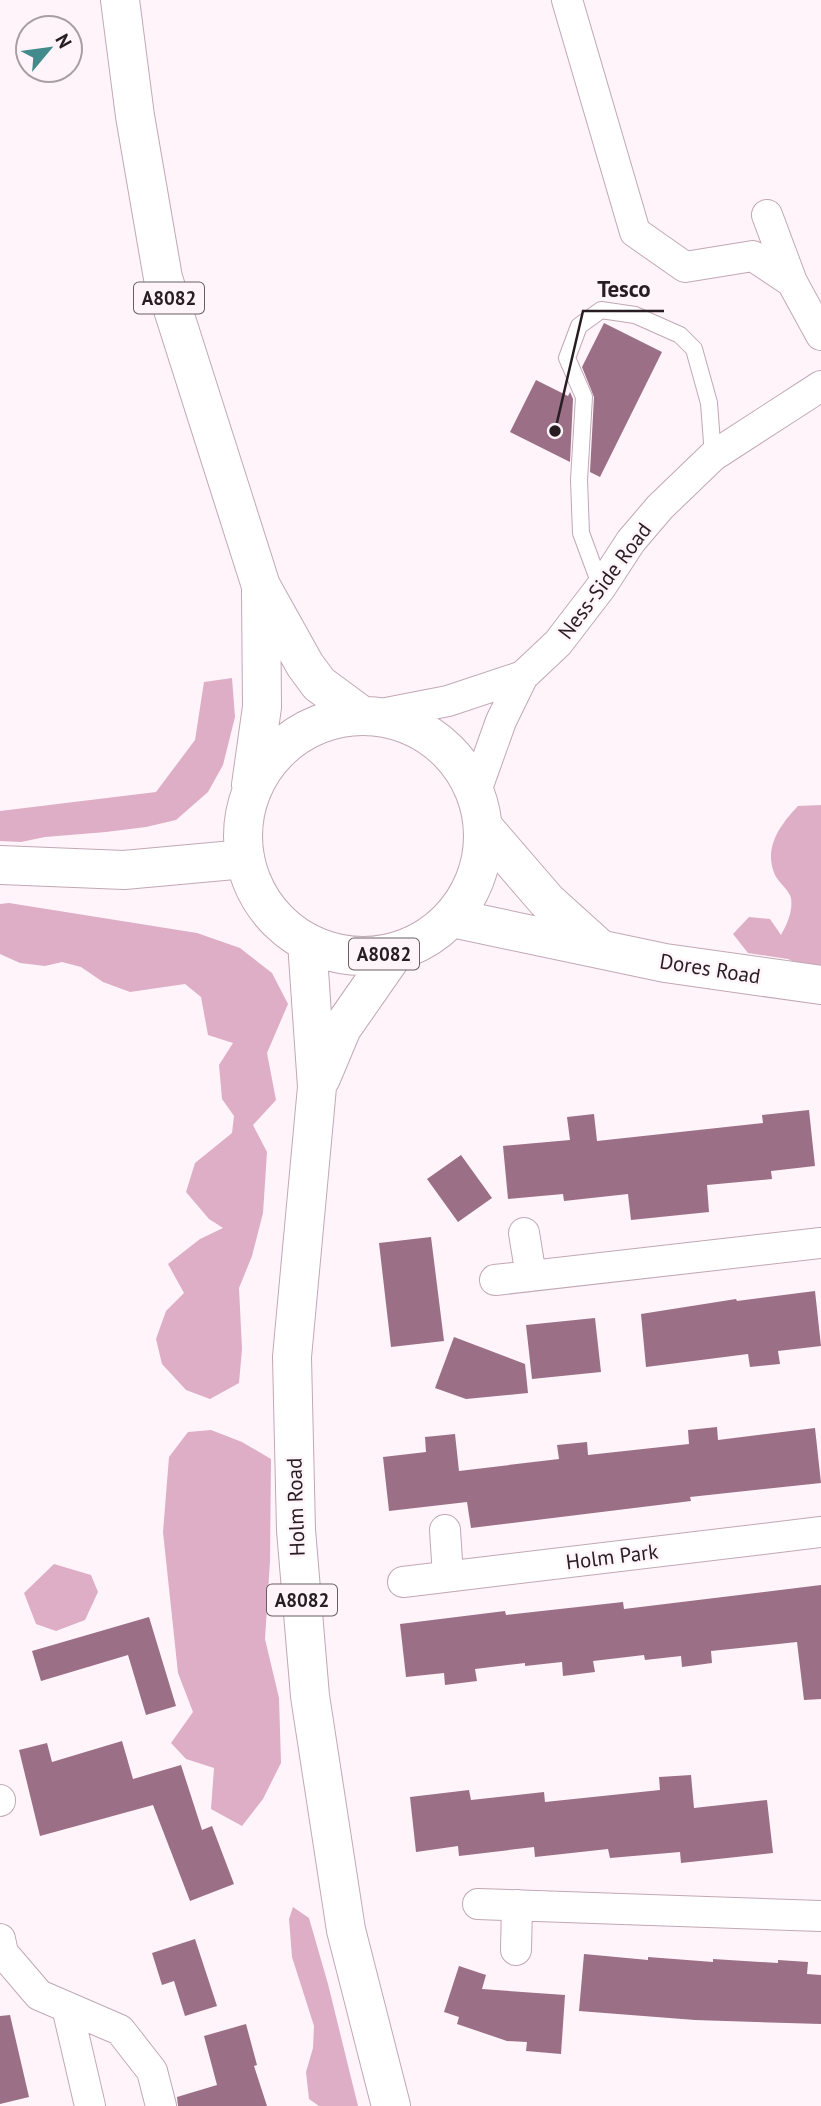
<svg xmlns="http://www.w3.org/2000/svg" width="821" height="2106" viewBox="0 0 821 2106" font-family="'PT Sans',sans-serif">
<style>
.forest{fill:#deaec6}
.building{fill:#9b6f86}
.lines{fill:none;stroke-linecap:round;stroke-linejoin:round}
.lane-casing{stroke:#c1a8b4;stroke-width:18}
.street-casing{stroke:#c1a8b4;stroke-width:32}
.secondary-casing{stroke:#c1a8b4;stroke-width:40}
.primary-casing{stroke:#c1a8b4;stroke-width:40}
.lane{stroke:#fff;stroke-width:16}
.street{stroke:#fff;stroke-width:30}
.secondary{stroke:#fff;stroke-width:38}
.primary{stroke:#fff;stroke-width:38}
.labels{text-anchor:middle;stroke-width:5;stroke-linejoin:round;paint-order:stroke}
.shield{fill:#fff4f9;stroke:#685e62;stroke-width:2}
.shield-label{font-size:19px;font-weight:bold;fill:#271d22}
.street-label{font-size:21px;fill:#271d22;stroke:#fff4f9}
.leader{fill:none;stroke:#271d22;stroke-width:2.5}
.callout-dot{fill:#271d22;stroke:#fff4f9;stroke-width:2.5}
.callout-label{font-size:23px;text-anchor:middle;font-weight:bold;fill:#271d22;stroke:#fff4f9;stroke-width:5;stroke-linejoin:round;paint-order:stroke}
</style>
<rect width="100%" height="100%" fill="#fff4f9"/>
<path class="forest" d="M 232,678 L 235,717 L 223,765 L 208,792 L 176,820 L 146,827 L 106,832 L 45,837 L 21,842 L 0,841 L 0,811 L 156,792 L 195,740 L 204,682 Z
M 821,805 L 821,972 L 812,971 L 788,959 L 748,953 L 733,934 L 749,917 L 770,919 L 781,935 C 787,924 793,912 791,898 C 789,890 779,883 775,875 C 763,848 780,825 798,806 Z
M 9,903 L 197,933 L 240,948 L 272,973 L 288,1004 L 267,1053 L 276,1100 L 253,1125 L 267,1152 L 263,1213 L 252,1256 L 239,1288 L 242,1349 L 239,1383 L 210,1399 L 186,1390 L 162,1364 L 156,1339 L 166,1311 L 184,1293 L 168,1264 L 200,1239 L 223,1228 L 209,1219 L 186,1192 L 195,1163 L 232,1133 L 234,1116 L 222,1099 L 219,1065 L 233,1043 L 208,1035 L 201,997 L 185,984 L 130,992 L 103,982 L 81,967 L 62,962 L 45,966 L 20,963 L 0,954 L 0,904 Z
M 211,1430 L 242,1442 L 271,1459 L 270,1561 L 265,1639 L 279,1698 L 281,1763 L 263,1799 L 242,1826 L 211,1809 L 214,1768 L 186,1759 L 171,1743 L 193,1712 L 178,1673 L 163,1532 L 169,1457 L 188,1432 Z
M 54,1564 L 91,1575 L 98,1592 L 85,1620 L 56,1631 L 36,1624 L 24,1593 Z
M 293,1907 L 309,1918 L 328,1984 L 358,2106 L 319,2106 L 309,2099 L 306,2072 L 313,2048 L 314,2026 L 292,1957 L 289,1919 Z"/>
<path class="building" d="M 604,323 L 662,352 L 600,477 L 590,472 L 594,397 L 582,367 Z
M 536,380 L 568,396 L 570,392 L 573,399 L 570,462 L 510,432 Z
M 809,1110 L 815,1166 L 771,1171 L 772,1179 L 707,1185 L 709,1212 L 631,1220 L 628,1194 L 564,1201 L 563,1194 L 508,1199 L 503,1146 L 570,1140 L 567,1117 L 594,1114 L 597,1141 L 763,1123 L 762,1115 Z
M 461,1155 L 492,1198 L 458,1222 L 427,1179 Z
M 431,1237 L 444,1341 L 391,1347 L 379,1243 Z
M 815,1291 L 821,1346 L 778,1351 L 780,1364 L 750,1367 L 748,1354 L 646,1367 L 641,1314 L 736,1299 L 737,1301 Z
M 595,1318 L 601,1372 L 532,1379 L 526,1325 Z
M 454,1337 L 525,1364 L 528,1393 L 466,1399 L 435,1388 Z
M 717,1427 L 718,1440 L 815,1428 L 821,1483 L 690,1497 L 691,1501 L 471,1528 L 467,1502 L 389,1511 L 383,1457 L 426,1452 L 425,1437 L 455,1434 L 459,1471 L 559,1459 L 557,1445 L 587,1442 L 588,1455 L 689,1444 L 688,1430 Z
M 821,1585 L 821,1699 L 804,1700 L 797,1642 L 711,1651 L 712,1663 L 682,1667 L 681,1656 L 645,1660 L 644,1655 L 593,1661 L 595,1672 L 563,1676 L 562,1662 L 525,1666 L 525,1663 L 475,1669 L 477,1681 L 445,1685 L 444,1673 L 406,1677 L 400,1624 L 505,1611 L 506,1615 L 623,1602 L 624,1609 Z
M 149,1617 L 176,1706 L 146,1715 L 128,1655 L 41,1681 L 32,1651 Z
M 122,1741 L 133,1779 L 181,1765 L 202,1830 L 212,1826 L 234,1884 L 190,1901 L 153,1805 L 40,1836 L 19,1750 L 47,1743 L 52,1762 Z
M 691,1775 L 694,1808 L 767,1800 L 773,1853 L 681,1863 L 680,1852 L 610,1858 L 608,1849 L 535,1857 L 534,1847 L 459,1856 L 458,1846 L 416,1852 L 410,1797 L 469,1790 L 471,1800 L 544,1792 L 545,1802 L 660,1790 L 659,1777 Z
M 195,1939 L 217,2006 L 185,2016 L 174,1981 L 162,1985 L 152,1953 Z
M 584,1954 L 648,1960 L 648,1957 L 713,1962 L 713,1959 L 778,1963 L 778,1960 L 808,1962 L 807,1974 L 821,1975 L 821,2024 L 695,2020 L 579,2011 Z
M 459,1966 L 486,1975 L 482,1989 L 565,1995 L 561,2054 L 526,2051 L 527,2042 L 507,2041 L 457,2024 L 459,2017 L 444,2012 Z
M 10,2015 L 29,2097 L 0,2104 L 0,2016 Z
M 246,2024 L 257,2065 L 254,2066 L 267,2106 L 178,2106 L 177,2097 L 217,2085 L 204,2036 Z"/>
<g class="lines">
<defs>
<path id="lane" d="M 601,587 L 581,533 L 579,480 L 584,397 L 567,358 L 579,326 L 601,310 L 635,315 L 680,335 L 694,349 L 709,403 L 713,456"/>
<path id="street" d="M 567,0 L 635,232 L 685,267 L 753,256 L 792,282
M 767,215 L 792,282 L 821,335
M 376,715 L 448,701 L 523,676
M 476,791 L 501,721 L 523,676 L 558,643 L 601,587 L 631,541 L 660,507 L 713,456 L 821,386
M 524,1233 L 531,1276
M 495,1280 L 821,1243
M 445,1530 L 448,1576
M 403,1582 L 821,1532
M 0,1800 L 0,1801
M 478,1904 L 821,1916
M 0,1939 L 3,1953 L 39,1995 L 120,2030 L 152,2071 L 161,2106
M 516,1950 L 517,1905
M 67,2007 L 90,2106"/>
<path id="secondary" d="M 484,828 L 547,901 L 599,948
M 0,865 L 124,870 L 245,859
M 452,918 L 665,963 L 821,985"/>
<path id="primary" d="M 120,0 L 135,116 L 163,278 L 261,586 L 305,665 L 319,684 L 361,715
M243 836a120 120 0 1 1 240 0a120 120 0 1 1-240 0Z
M 251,785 L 262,707 L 261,590
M 307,942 L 317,1087 L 292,1357 L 296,1530 L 310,1696 L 346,1930 L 391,2106
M 321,1078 L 342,1028 L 395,952"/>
</defs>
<use href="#lane" class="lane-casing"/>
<use href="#street" class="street-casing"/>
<use href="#secondary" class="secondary-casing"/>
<use href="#primary" class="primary-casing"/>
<use href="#lane" class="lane"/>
<use href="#street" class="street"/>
<use href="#secondary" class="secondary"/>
<use href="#primary" class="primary"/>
</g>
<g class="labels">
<g class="shield">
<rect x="134" y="282.5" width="70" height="31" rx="5"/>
<rect x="349" y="938.5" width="70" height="31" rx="5"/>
<rect x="267" y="1584.5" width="70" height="31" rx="5"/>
</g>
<g class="shield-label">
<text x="169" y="305">A8082</text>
<text x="384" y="961">A8082</text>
<text x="302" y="1607">A8082</text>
</g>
<g class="street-label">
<text transform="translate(605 581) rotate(-53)" y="7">Ness-Side Road</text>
<text transform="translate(710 969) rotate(9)" y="7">Dores Road</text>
<text transform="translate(296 1507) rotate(-92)" y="7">Holm Road</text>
<text transform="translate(612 1557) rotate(-7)" y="7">Holm Park</text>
</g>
</g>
<path class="leader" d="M555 431L583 311H664"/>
<circle class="callout-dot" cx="555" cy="431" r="7"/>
<g class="callout-label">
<text x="624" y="297">Tesco</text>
</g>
<g transform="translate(49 49) rotate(61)"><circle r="33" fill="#fff4f9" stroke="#a99ea3" stroke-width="2"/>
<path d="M0-5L12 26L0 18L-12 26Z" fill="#428a8b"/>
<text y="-10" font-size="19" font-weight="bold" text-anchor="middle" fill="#271d22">N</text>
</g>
</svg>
